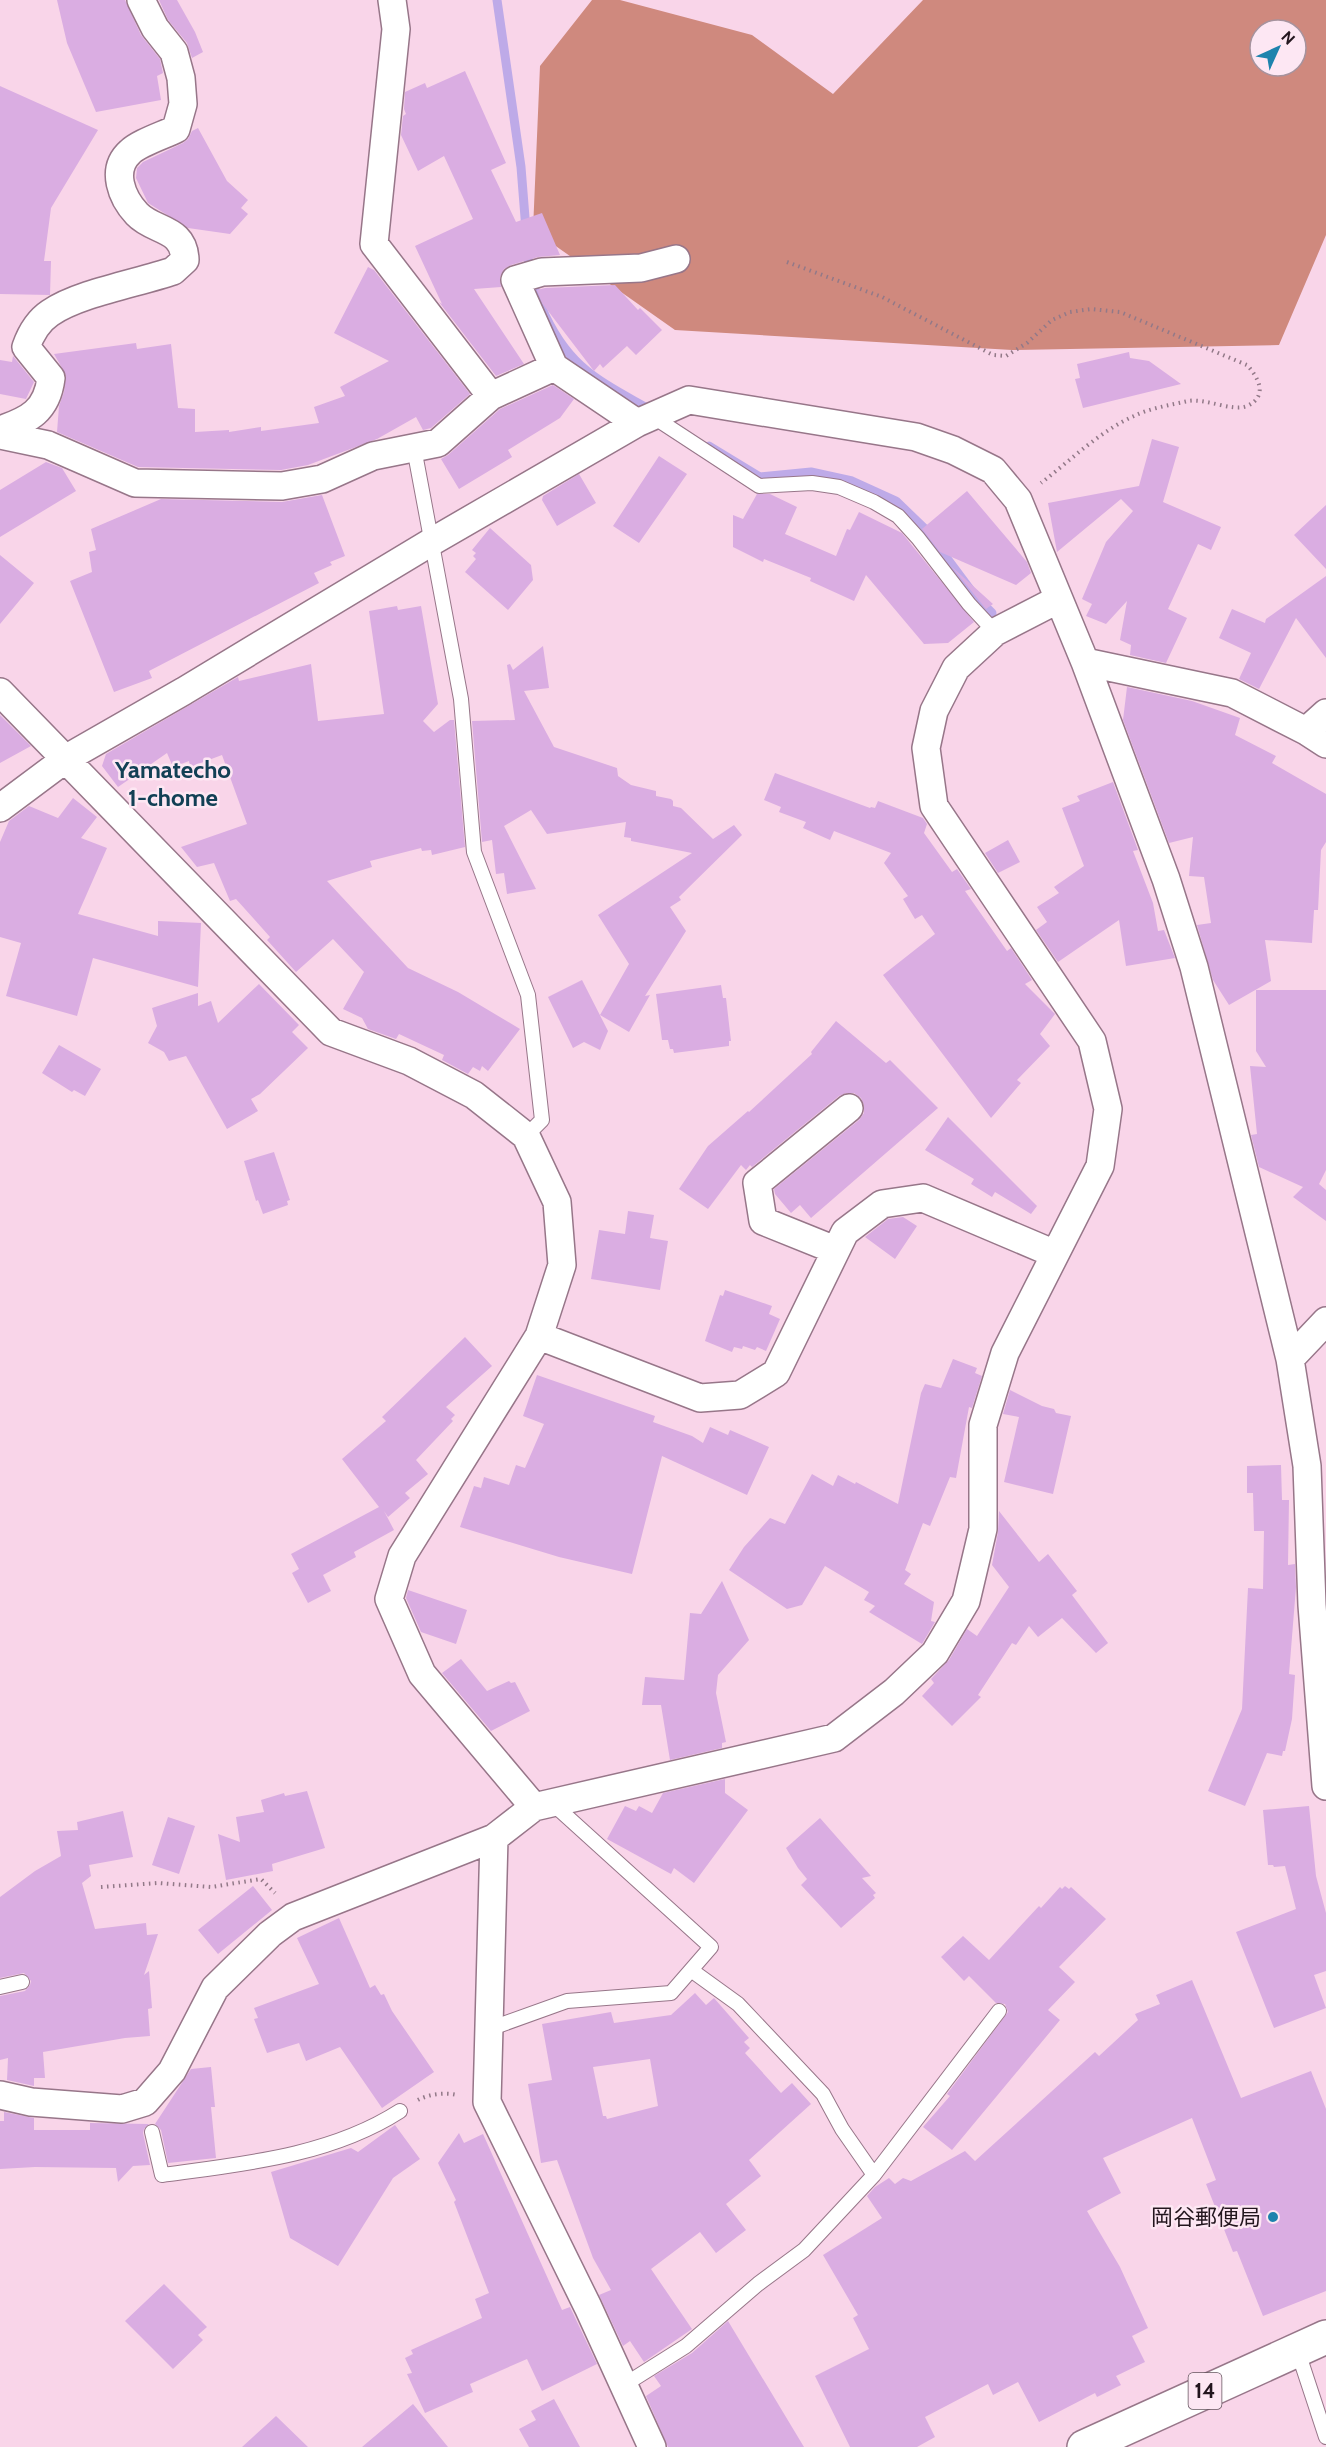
<svg xmlns="http://www.w3.org/2000/svg" width="1326" height="2447" viewBox="0 0 1326 2447" font-family="Cabin,'Noto Sans JP',sans-serif">
<style>
.forest{fill:#cf897e;fill-rule:evenodd}
.lines{fill:none;stroke-linecap:round;stroke-linejoin:round}
.stream{stroke:#beaae8;stroke-width:9}
.building{fill:#daade2;fill-rule:evenodd}
.lane-casing{stroke:#977689;stroke-width:16}
.street-casing{stroke:#977689;stroke-width:30}
.primary-casing{stroke:#977689;stroke-width:36}
.path{stroke:#927988;stroke-width:4;stroke-dasharray:1.5 4.5;stroke-linecap:butt}
.lane{stroke:#fff;stroke-width:14}
.street{stroke:#fff;stroke-width:27}
.primary{stroke:#fff;stroke-width:33}
.poi-dot{fill:#1d83ad;stroke:#fde7f3;stroke-width:2}
.labels{text-anchor:middle;stroke-width:5;stroke-linejoin:round;paint-order:stroke}
.shield{fill:#fde7f3;stroke:#64555e;stroke-width:1.5}
.shield-label{font-size:21px;font-weight:bold;fill:#23161e}
.poi-label{font-size:22px;fill:#23161e;stroke:#fde7f3;text-anchor:end}
.neighbourhood-label{font-size:24px;font-weight:bold;fill:#124055;stroke:#fde7f3}
</style>
<rect width="100%" height="100%" fill="#f9d5e9"/>
<path class="forest" d="M 592,0 L 620,0 L 752,35 L 833,94 L 923,0 L 1326,0 L 1326,235 L 1279,345 L 1012,350 L 675,330 L 533,230 L 540,66 ZM 1260,30 L 1296,30 L 1296,66 L 1260,66 Z"/>
<g class="lines">
<path class="stream" d="M 497,0 L 521,167 L 526,230
M 527,249 C 530,292 553,344 587,371 C 606,387 632,399 654,412
M 709,446 L 760,477 L 811,472 L 852,481 L 896,501 L 925,529 L 975,596 L 992,613"/>
</g>
<path class="building" d="M 57,0 L 125,0 L 141,35 L 160,59 L 163,73 L 157,76 L 161,100 L 96,112 L 67,43 Z
M 159,0 L 177,0 L 195,32 L 203,52 L 192,58 L 187,43 L 168,20 Z
M 465,71 L 506,163 L 491,170 L 516,222 L 542,213 L 560,255 L 538,257 L 511,265 L 504,269 L 500,277 L 501,287 L 474,289 L 524,364 L 496,376 L 439,302 L 442,304 L 415,246 L 473,219 L 444,156 L 418,171 L 401,135 L 403,116 L 406,114 L 404,109 L 405,92 L 425,83 L 427,88 Z
M 0,86 L 98,130 L 51,208 L 44,261 L 51,261 L 50,295 L 0,294 Z
M 198,128 L 227,181 L 248,200 L 241,208 L 248,214 L 230,234 L 188,228 L 148,203 L 136,178 L 137,168 L 143,162 L 183,143 L 188,139 L 192,131 Z
M 368,267 L 374,270 L 470,394 L 431,428 L 423,430 L 416,417 L 377,439 L 308,465 L 281,470 L 138,467 L 57,432 L 59,406 L 64,392 L 66,375 L 54,354 L 136,343 L 137,349 L 171,344 L 178,408 L 195,409 L 195,432 L 229,430 L 229,432 L 261,427 L 261,431 L 319,423 L 314,407 L 345,396 L 340,387 L 389,361 L 334,333 Z
M 615,285 L 638,310 L 640,308 L 662,330 L 636,355 L 627,346 L 603,368 L 600,364 L 594,371 L 542,303 L 537,290 L 545,288 Z
M 1129,352 L 1130,358 L 1149,361 L 1181,384 L 1083,408 L 1075,379 L 1080,378 L 1077,364 Z
M 13,356 L 34,382 L 26,399 L 0,394 L 0,360 L 12,362 Z
M 553,385 L 574,399 L 560,418 L 508,450 L 512,457 L 459,489 L 441,459 L 448,455 L 500,409 Z
M 1152,439 L 1179,447 L 1163,502 L 1221,527 L 1211,550 L 1198,544 L 1168,609 L 1187,618 L 1166,663 L 1130,655 L 1131,645 L 1120,640 L 1127,601 L 1106,624 L 1086,616 L 1092,604 L 1082,599 L 1106,542 L 1133,511 L 1121,499 L 1057,552 L 1048,503 L 1139,486 Z
M 659,456 L 687,474 L 639,543 L 613,526 Z
M 46,462 L 62,468 L 76,491 L 0,537 L 0,490 Z
M 579,474 L 596,503 L 557,526 L 542,500 L 543,496 Z
M 967,491 L 1027,562 L 1031,573 L 1016,585 L 940,552 L 922,529 Z
M 757,494 L 770,494 L 797,507 L 785,534 L 836,556 L 847,529 L 850,530 L 859,512 L 902,533 L 974,622 L 948,643 L 924,644 L 866,575 L 854,601 L 810,581 L 811,578 L 764,559 L 763,562 L 733,547 L 733,515 L 743,519 Z
M 322,495 L 345,556 L 330,562 L 332,565 L 314,573 L 319,583 L 149,671 L 152,678 L 114,692 L 70,581 L 92,572 L 89,552 L 96,550 L 91,529 L 161,499 L 282,502 Z
M 1326,505 L 1326,569 L 1294,535 Z
M 490,528 L 531,565 L 533,580 L 508,610 L 465,572 L 476,559 L 473,556 L 476,553 L 472,550 Z
M 0,555 L 34,583 L 0,624 Z
M 951,566 L 993,604 L 986,609 Z
M 1326,576 L 1326,658 L 1296,618 L 1259,689 L 1239,679 L 1251,653 L 1219,638 L 1232,609 L 1265,623 L 1266,619 Z
M 397,606 L 398,610 L 421,606 L 438,704 L 423,721 L 434,732 L 450,720 L 454,720 L 465,847 L 432,855 L 431,850 L 422,851 L 421,848 L 370,861 L 372,867 L 327,881 L 408,968 L 458,992 L 520,1029 L 488,1071 L 482,1066 L 480,1071 L 473,1067 L 468,1074 L 442,1060 L 444,1055 L 399,1034 L 396,1039 L 368,1029 L 362,1018 L 343,1009 L 364,972 L 333,939 L 296,972 L 267,940 L 270,937 L 236,899 L 230,901 L 214,863 L 197,867 L 181,847 L 247,824 L 222,755 L 190,767 L 189,761 L 173,767 L 167,753 L 118,787 L 102,766 L 106,754 L 238,677 L 239,681 L 311,664 L 318,721 L 384,714 L 369,611 Z
M 543,646 L 549,688 L 524,691 L 554,747 L 617,768 L 618,776 L 631,785 L 656,791 L 656,796 L 671,799 L 673,801 L 673,806 L 681,808 L 713,839 L 734,825 L 742,835 L 679,897 L 681,900 L 670,907 L 686,931 L 645,996 L 650,995 L 629,1032 L 600,1015 L 629,964 L 598,915 L 692,853 L 631,841 L 631,838 L 624,837 L 626,822 L 547,834 L 531,810 L 504,826 L 536,889 L 507,894 L 504,873 L 496,874 L 492,840 L 482,842 L 472,721 L 515,720 L 507,665 L 510,664 L 513,670 Z
M 1127,687 L 1192,701 L 1240,718 L 1235,735 L 1276,756 L 1272,763 L 1326,794 L 1326,842 L 1321,850 L 1318,910 L 1314,910 L 1312,943 L 1265,940 L 1271,981 L 1229,1005 L 1213,980 L 1197,925 L 1211,923 L 1204,877 L 1189,876 L 1193,837 L 1169,843 L 1123,720 Z
M 0,715 L 31,746 L 0,763 Z
M 775,773 L 870,808 L 871,807 L 875,808 L 878,801 L 923,818 L 927,824 L 924,833 L 952,872 L 957,869 L 971,889 L 965,891 L 1007,951 L 1011,948 L 1032,980 L 1025,984 L 1055,1014 L 1040,1034 L 1050,1046 L 1017,1080 L 1021,1083 L 991,1118 L 883,975 L 935,934 L 922,915 L 915,919 L 903,899 L 908,896 L 884,863 L 891,853 L 834,831 L 830,840 L 803,828 L 806,822 L 779,812 L 781,807 L 764,800 Z
M 1113,782 L 1138,850 L 1133,851 L 1153,903 L 1158,931 L 1164,930 L 1175,958 L 1126,966 L 1119,920 L 1058,962 L 1036,930 L 1047,922 L 1037,907 L 1059,893 L 1054,887 L 1084,866 L 1062,808 L 1080,801 L 1077,796 Z
M 73,798 L 97,817 L 81,838 L 107,848 L 78,914 L 158,936 L 158,921 L 201,923 L 198,987 L 93,958 L 77,1016 L 6,996 L 21,943 L 0,937 L 0,842 L 9,821 L 29,806 L 58,818 Z
M 1008,840 L 1020,862 L 998,873 L 985,853 Z
M 582,980 L 608,1031 L 600,1050 L 584,1042 L 573,1048 L 548,997 Z
M 259,984 L 299,1025 L 292,1032 L 308,1048 L 260,1094 L 251,1099 L 258,1111 L 227,1129 L 186,1056 L 169,1061 L 164,1052 L 148,1043 L 157,1026 L 152,1008 L 198,993 L 198,1006 L 211,1001 L 218,1023 Z
M 721,985 L 723,998 L 726,998 L 731,1041 L 729,1041 L 729,1046 L 674,1053 L 673,1049 L 670,1049 L 668,1040 L 662,1040 L 656,994 Z
M 1256,990 L 1326,990 L 1326,1170 L 1319,1184 L 1326,1190 L 1326,1221 L 1293,1197 L 1303,1187 L 1259,1167 L 1251,1135 L 1257,1134 L 1250,1066 L 1266,1067 L 1256,1051 Z
M 836,1021 L 886,1063 L 890,1060 L 938,1108 L 811,1218 L 800,1205 L 791,1213 L 775,1194 L 774,1189 L 859,1120 L 864,1113 L 864,1105 L 861,1098 L 854,1093 L 846,1093 L 839,1096 L 752,1167 L 750,1165 L 746,1170 L 741,1165 L 708,1209 L 679,1189 L 708,1146 L 748,1111 L 749,1112 L 812,1054 L 811,1052 Z
M 59,1045 L 101,1069 L 85,1096 L 74,1090 L 72,1092 L 42,1073 Z
M 948,1117 L 1037,1206 L 1031,1214 L 995,1192 L 992,1197 L 971,1184 L 974,1179 L 925,1150 Z
M 274,1152 L 290,1200 L 287,1201 L 288,1205 L 263,1214 L 258,1200 L 256,1201 L 244,1161 Z
M 628,1211 L 654,1215 L 650,1238 L 668,1241 L 660,1290 L 591,1279 L 599,1230 L 625,1234 Z
M 903,1217 L 917,1226 L 895,1259 L 865,1237 L 888,1219 Z
M 725,1290 L 772,1306 L 769,1314 L 780,1319 L 766,1351 L 757,1347 L 755,1350 L 743,1346 L 742,1349 L 734,1347 L 732,1352 L 705,1341 L 720,1295 L 723,1296 Z
M 465,1337 L 492,1366 L 446,1407 L 455,1415 L 451,1419 L 453,1421 L 416,1460 L 428,1474 L 405,1493 L 410,1498 L 388,1517 L 384,1511 L 394,1530 L 354,1552 L 356,1557 L 323,1575 L 331,1591 L 308,1603 L 292,1573 L 299,1569 L 291,1554 L 379,1507 L 342,1459 L 386,1421 L 382,1417 Z
M 953,1359 L 977,1368 L 975,1373 L 982,1376 L 972,1408 L 969,1407 L 956,1478 L 950,1477 L 930,1526 L 923,1523 L 905,1570 L 911,1574 L 904,1584 L 934,1602 L 931,1621 L 935,1622 L 922,1644 L 869,1612 L 875,1606 L 864,1600 L 869,1592 L 825,1566 L 802,1605 L 787,1609 L 729,1570 L 744,1547 L 770,1518 L 785,1524 L 812,1474 L 833,1486 L 838,1475 L 855,1484 L 856,1482 L 898,1504 L 921,1393 L 925,1384 L 941,1388 Z
M 537,1375 L 655,1416 L 653,1422 L 692,1436 L 703,1443 L 710,1427 L 728,1435 L 730,1430 L 769,1447 L 747,1495 L 662,1456 L 632,1574 L 559,1557 L 460,1527 L 474,1486 L 481,1488 L 484,1477 L 509,1485 L 516,1465 L 525,1468 L 544,1424 L 523,1416 Z
M 1010,1390 L 1042,1406 L 1054,1409 L 1056,1413 L 1071,1416 L 1053,1494 L 1004,1482 L 1019,1417 L 1003,1414 Z
M 1281,1465 L 1282,1500 L 1289,1500 L 1288,1565 L 1295,1564 L 1296,1587 L 1289,1674 L 1295,1675 L 1292,1719 L 1285,1751 L 1283,1751 L 1282,1756 L 1267,1753 L 1245,1806 L 1208,1791 L 1242,1709 L 1248,1588 L 1263,1589 L 1264,1531 L 1254,1531 L 1253,1493 L 1247,1493 L 1247,1466 Z
M 999,1511 L 1039,1562 L 1048,1554 L 1077,1591 L 1072,1595 L 1108,1643 L 1096,1653 L 1062,1618 L 1038,1637 L 1029,1626 L 1016,1645 L 1012,1643 L 978,1695 L 981,1697 L 952,1726 L 922,1696 L 934,1683 L 931,1679 L 949,1660 L 967,1629 L 977,1636 L 1009,1587 L 992,1565 L 998,1532 Z
M 722,1581 L 749,1640 L 718,1675 L 716,1693 L 726,1742 L 722,1743 L 722,1748 L 670,1760 L 661,1705 L 642,1705 L 645,1677 L 684,1680 L 690,1613 L 701,1614 Z
M 408,1590 L 467,1610 L 456,1644 L 421,1632 L 406,1598 Z
M 461,1659 L 487,1691 L 509,1681 L 511,1683 L 515,1682 L 530,1711 L 491,1731 L 442,1673 Z
M 725,1779 L 725,1793 L 748,1810 L 694,1883 L 674,1868 L 671,1874 L 607,1839 L 625,1806 L 636,1811 L 639,1806 L 652,1813 L 663,1793 Z
M 307,1791 L 325,1848 L 272,1864 L 273,1871 L 226,1880 L 218,1834 L 240,1842 L 236,1817 L 264,1812 L 261,1800 L 284,1793 L 285,1796 Z
M 1309,1806 L 1316,1876 L 1326,1913 L 1326,1971 L 1314,1975 L 1326,2008 L 1274,2028 L 1236,1932 L 1296,1909 L 1285,1866 L 1274,1867 L 1273,1865 L 1268,1865 L 1263,1810 Z
M 123,1811 L 133,1857 L 89,1865 L 91,1876 L 82,1883 L 95,1929 L 146,1923 L 147,1935 L 158,1934 L 144,1975 L 149,1971 L 152,2008 L 148,2009 L 150,2036 L 125,2038 L 43,2052 L 45,2078 L 34,2078 L 34,2086 L 7,2080 L 8,2058 L 0,2060 L 0,1996 L 25,1991 L 30,1985 L 31,1981 L 24,1973 L 0,1978 L 0,1897 L 35,1871 L 61,1856 L 57,1831 L 78,1830 L 77,1822 Z
M 168,1817 L 195,1826 L 179,1874 L 152,1865 Z
M 820,1818 L 871,1876 L 862,1878 L 876,1893 L 873,1895 L 875,1898 L 841,1928 L 801,1885 L 807,1879 L 798,1868 L 786,1848 Z
M 253,1886 L 272,1910 L 218,1954 L 198,1930 Z
M 1065,1886 L 1069,1889 L 1071,1887 L 1106,1919 L 1059,1967 L 1075,1982 L 1048,2010 L 1060,2020 L 952,2150 L 923,2127 L 950,2096 L 947,2094 L 1008,2012 L 1005,2004 L 996,2003 L 969,1976 L 964,1981 L 941,1957 L 963,1936 L 989,1960 L 1039,1906 L 1041,1908 L 1060,1887 L 1062,1889 Z
M 339,1918 L 370,1988 L 375,1985 L 381,1995 L 384,1994 L 392,2011 L 434,2072 L 382,2108 L 340,2047 L 306,2061 L 299,2043 L 267,2053 L 254,2019 L 258,2018 L 254,2008 L 319,1984 L 297,1938 Z
M 1192,1980 L 1241,2098 L 1311,2071 L 1326,2109 L 1326,2291 L 1263,2316 L 1237,2251 L 1233,2252 L 1206,2184 L 1216,2180 L 1192,2118 L 1103,2158 L 1121,2193 L 1087,2211 L 1120,2267 L 1148,2328 L 1132,2336 L 1145,2362 L 1116,2376 L 1121,2385 L 1097,2397 L 1095,2393 L 1039,2422 L 1018,2382 L 993,2395 L 988,2384 L 925,2417 L 935,2437 L 917,2447 L 850,2447 L 815,2376 L 869,2349 L 853,2318 L 858,2315 L 823,2255 L 882,2218 L 867,2196 L 875,2187 L 889,2178 L 895,2184 L 903,2178 L 911,2181 L 965,2151 L 975,2161 L 1095,2052 L 1099,2056 L 1138,2020 L 1135,2014 L 1160,2004 L 1156,1995 Z
M 695,1993 L 706,2005 L 714,1998 L 749,2038 L 744,2042 L 750,2048 L 745,2053 L 781,2093 L 792,2083 L 811,2104 L 749,2160 L 761,2176 L 726,2204 L 746,2230 L 716,2253 L 700,2232 L 651,2269 L 692,2329 L 644,2362 L 630,2341 L 623,2346 L 599,2295 L 611,2290 L 593,2258 L 557,2160 L 541,2163 L 528,2084 L 552,2080 L 542,2024 L 611,2012 L 614,2023 L 671,2015 ZM 650,2059 L 658,2106 L 607,2119 L 606,2116 L 603,2116 L 593,2067 Z
M 211,2067 L 215,2107 L 211,2107 L 216,2158 L 168,2163 L 161,2130 L 155,2124 L 191,2069 Z
M 4,2112 L 34,2118 L 34,2130 L 90,2130 L 90,2123 L 149,2124 L 144,2129 L 143,2133 L 150,2165 L 133,2166 L 118,2182 L 116,2168 L 35,2167 L 0,2169 L 0,2121 L 4,2121 Z
M 395,2125 L 420,2159 L 393,2178 L 338,2266 L 290,2238 L 271,2172 L 351,2148 L 358,2152 Z
M 459,2133 L 464,2143 L 483,2134 L 562,2310 L 570,2307 L 597,2364 L 542,2391 L 527,2359 L 470,2384 L 473,2392 L 425,2413 L 407,2374 L 412,2373 L 405,2358 L 413,2354 L 411,2350 L 482,2318 L 475,2299 L 489,2293 L 454,2202 L 456,2200 L 438,2163 Z
M 164,2284 L 207,2327 L 198,2335 L 203,2340 L 173,2369 L 125,2321 Z
M 728,2321 L 804,2447 L 668,2447 L 646,2396 L 661,2386 L 654,2376 L 692,2353 Z
M 554,2399 L 580,2447 L 529,2447 L 519,2429 L 536,2420 L 531,2411 Z
M 413,2404 L 448,2447 L 362,2447 Z
M 276,2416 L 308,2447 L 242,2447 Z"/>
<g class="lines">
<defs>
<path id="lane" d="M 652,416 L 759,486 L 812,483 L 839,487 L 874,502 L 898,516 L 918,538 L 969,604 L 995,632
M 414,448 L 461,699 L 474,852 L 528,995 L 542,1120 L 526,1136
M 691,1970 L 738,2004 L 823,2094 L 842,2129 L 874,2175
M 0,1987 L 22,1982
M 489,2029 L 567,2001 L 671,1993 L 711,1947 L 552,1803
M 152,2132 L 162,2175 C 243,2164 330,2156 400,2111
M 1297,2349 L 1326,2437
M 624,2385 L 686,2346 L 758,2284 L 804,2250 L 874,2175 L 999,2011"/>
<path id="street" d="M 392,0 L 396,29 L 374,244 L 491,396
M 554,367 L 515,280 L 542,272 L 641,268 L 676,259
M 0,430 C 29,420 47,411 51,378 L 26,347 C 31,333 38,321 50,313 C 79,293 138,283 173,271 L 185,260 C 184,227 154,232 137,214 C 122,198 110,170 130,152 C 139,143 164,135 176,129 L 183,104 L 181,78 L 174,52 L 155,28 L 141,0
M 0,435 L 48,445 L 135,483 L 282,486 L 322,479 L 373,456 L 438,443 L 491,396 L 554,367 L 637,423
M 1085,662 L 1232,693 L 1306,731 L 1326,744
M 0,692 L 331,1032 L 409,1061 L 474,1095 L 526,1136 L 557,1202 L 562,1265 L 539,1336 L 402,1556 L 389,1599 L 422,1674 L 534,1807
M 1306,731 L 1326,713
M 0,808 L 67,758 L 184,691 L 433,541 L 637,423 L 689,400 L 916,437 L 953,450 L 993,470 L 1018,500 L 1085,662 L 1166,879 L 1194,967 L 1290,1359 L 1307,1466 L 1312,1605 L 1326,1786
M 835,1250 L 763,1221 L 757,1183 L 849,1108
M 539,1336 L 700,1398 L 740,1395 L 776,1373 L 845,1232 L 882,1204 L 923,1198 L 1055,1254
M 1290,1359 L 1326,1321
M 494,1838 L 487,2102 L 588,2307 L 652,2447
M 0,2095 L 31,2102 L 122,2109 L 145,2102 L 172,2071 L 215,1988 L 270,1934 L 293,1917 L 494,1838 L 534,1807 L 834,1738 L 894,1692 L 935,1653 L 966,1601 L 983,1529 L 983,1425 L 1005,1353 L 1100,1166 L 1108,1109 L 1092,1041 L 934,806 L 926,748 L 934,711 L 956,668 L 995,632 L 1059,599"/>
<path id="primary" d="M 1084,2447 L 1326,2337"/>
</defs>
<use href="#lane" class="lane-casing"/>
<use href="#street" class="street-casing"/>
<use href="#primary" class="primary-casing"/>
<path class="path" d="M 787,262 L 882,297 L 993,355 L 1006,356 L 1027,343 L 1052,320 L 1070,312 L 1091,309 L 1120,312 L 1247,365 C 1258,377 1269,396 1247,406 C 1232,412 1206,398 1188,401 C 1171,405 1150,408 1134,416 C 1100,431 1071,460 1041,483
M 101,1887 L 158,1883 L 211,1887 L 261,1879 L 275,1893
M 418,2100 C 429,2094 445,2092 457,2095"/>
<use href="#lane" class="lane"/>
<use href="#street" class="street"/>
<use href="#primary" class="primary"/>
</g>
<circle class="poi-dot" cx="1273" cy="2217" r="6"/>
<g class="labels">
<rect class="shield" x="1188.5" y="2373" width="33" height="36" rx="4.5"/>
<g class="shield-label">
<text x="1205" y="2398">14</text>
</g>
<g class="poi-label">
<text x="1261" y="2225">岡谷郵便局</text>
</g>
<g class="neighbourhood-label">
<text x="173" y="778">Yamatecho<tspan x="173" dy="28">1-chome</tspan></text>
</g>
</g>
<g transform="translate(1278 48) rotate(45)"><circle r="28" fill="#fde7f3" stroke="#a6939e" stroke-width="1.5"/>
<path d="M0-4.5L10 22L0 15L-10 22Z" fill="#1d83ad"/>
<text y="-9" font-size="16" font-weight="bold" text-anchor="middle" fill="#23161e">N</text>
</g>
</svg>
